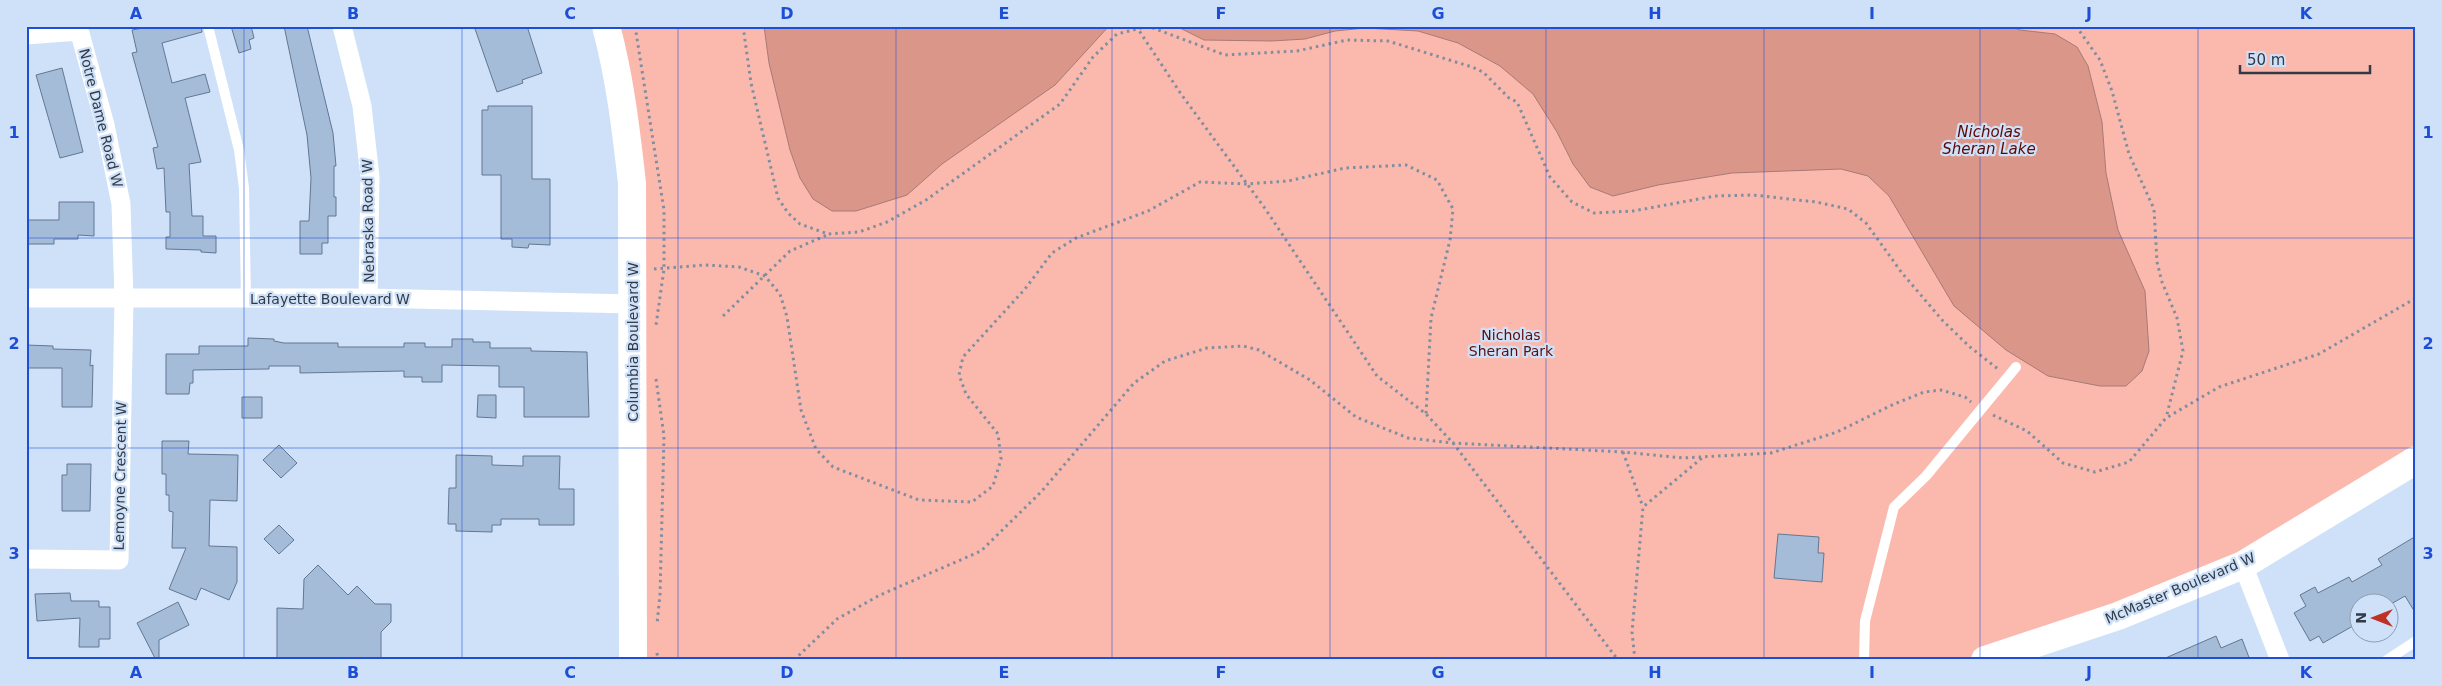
<svg xmlns="http://www.w3.org/2000/svg" width="2442" height="686" viewBox="0 0 2442 686" font-family="'DejaVu Sans',sans-serif">
<style>
.green{fill:#fbb9ae}
.water{fill:#db968a;stroke:#a87a76}
.building{fill:#a5bcd9;stroke:#627792}
.lines{fill:none;stroke-linecap:round;stroke-linejoin:round}
.path{stroke:#808ea0;stroke-width:3;stroke-dasharray:2.5 4;stroke-linecap:butt}
.lane{stroke:#fff;stroke-width:10}
.street{stroke:#fff;stroke-width:19}
.secondary{stroke:#fff;stroke-width:28}
.grid{fill:none;stroke:#1d4ed8;stroke-width:1;stroke-opacity:0.55}
.labels{text-anchor:middle;stroke-width:4.5;stroke-linejoin:round;paint-order:stroke}
.street-label{font-size:14px;fill:#313a46;stroke:#cee1f9}
.park-label{font-size:14px;fill:#600d08;stroke:#cee1f9}
.water-label{font-size:15px;font-style:italic;fill:#5c0804;stroke:#cee1f9}
.neatline{fill:none;stroke:#1d4ed8;stroke-width:2}
.grid-label{font-size:16px;text-anchor:middle;font-weight:bold;fill:#1d4ed8}
</style>
<rect width="100%" height="100%" fill="#cee1f9"/>
<path class="green" d="M 605,26 L 2416,26 L 2416,455 L 2243,565 L 1980,660 L 633,660 L 634,304 Z"/>
<path class="water" d="M 764,26 L 1109,26 L 1055,85 L 942,164 L 907,195 L 856,211 L 832,211 L 813,199 L 800,178 L 790,150 L 769,63 Z
M 1176,26 L 2009,26 L 2020,30 L 2055,34 L 2077,47 L 2088,66 L 2102,122 L 2106,173 L 2118,230 L 2145,291 L 2149,351 L 2142,371 L 2126,386 L 2100,386 L 2048,376 L 2006,350 L 1954,306 L 1889,196 L 1868,176 L 1841,169 L 1732,173 L 1658,185 L 1613,196 L 1590,187 L 1573,164 L 1557,132 L 1533,94 L 1500,66 L 1458,43 L 1418,31 L 1365,28 L 1335,31 L 1305,39 L 1272,41 L 1204,40 Z"/>
<path class="building" d="M 154,26 L 201,26 L 202,32 L 162,43 L 172,83 L 205,74 L 210,92 L 185,98 L 201,162 L 189,164 L 192,216 L 203,216 L 203,236 L 216,236 L 216,253 L 201,252 L 201,250 L 166,249 L 166,237 L 170,237 L 170,212 L 166,212 L 164,168 L 157,169 L 153,148 L 158,147 L 132,53 L 137,52 L 132,30 Z
M 231,26 L 251,26 L 254,38 L 249,40 L 251,49 L 239,53 Z
M 284,26 L 307,26 L 333,133 L 336,166 L 334,166 L 334,197 L 336,197 L 336,216 L 328,216 L 328,243 L 322,243 L 322,254 L 300,254 L 300,221 L 309,221 L 311,178 L 307,135 Z
M 474,26 L 527,26 L 542,73 L 522,80 L 523,83 L 497,92 Z
M 62,68 L 83,152 L 60,158 L 36,75 Z
M 488,106 L 532,106 L 532,179 L 550,179 L 550,245 L 529,244 L 528,248 L 512,247 L 512,239 L 501,239 L 501,175 L 482,175 L 482,110 L 488,110 Z
M 59,202 L 94,202 L 94,236 L 78,235 L 78,239 L 54,239 L 54,244 L 26,244 L 26,220 L 59,220 Z
M 248,338 L 274,339 L 274,341 L 284,343 L 338,343 L 338,347 L 404,347 L 404,343 L 425,343 L 425,347 L 452,347 L 452,339 L 473,339 L 473,342 L 490,342 L 490,348 L 531,348 L 531,351 L 587,352 L 589,417 L 524,417 L 524,387 L 499,387 L 499,366 L 442,365 L 442,382 L 422,382 L 422,377 L 404,377 L 404,371 L 300,373 L 300,366 L 269,366 L 269,369 L 193,370 L 193,383 L 190,383 L 189,394 L 166,394 L 166,354 L 199,354 L 199,346 L 248,346 Z
M 26,345 L 53,346 L 53,349 L 91,350 L 90,366 L 93,365 L 92,407 L 62,407 L 62,368 L 26,368 Z
M 478,395 L 496,395 L 496,418 L 477,417 Z
M 242,397 L 262,397 L 262,418 L 242,418 Z
M 162,441 L 189,441 L 188,454 L 238,455 L 237,501 L 210,500 L 209,546 L 237,547 L 237,582 L 229,600 L 201,588 L 196,600 L 169,589 L 186,548 L 172,548 L 173,512 L 169,511 L 169,495 L 166,495 L 166,474 L 162,474 Z
M 279,445 L 297,463 L 281,478 L 263,460 Z
M 456,455 L 492,456 L 492,465 L 523,466 L 523,456 L 560,456 L 559,489 L 574,489 L 574,525 L 539,525 L 539,519 L 501,519 L 501,525 L 492,525 L 492,532 L 456,531 L 456,524 L 448,524 L 449,488 L 456,488 Z
M 67,464 L 91,464 L 90,511 L 62,511 L 62,475 L 67,475 Z
M 279,525 L 294,540 L 279,554 L 264,539 Z
M 1778,534 L 1819,537 L 1818,553 L 1824,553 L 1822,582 L 1774,578 Z
M 2416,536 L 2416,614 L 2405,596 L 2391,604 L 2360,604 L 2360,622 L 2323,643 L 2319,636 L 2310,641 L 2294,613 L 2306,606 L 2300,595 L 2315,587 L 2318,593 L 2349,577 L 2352,582 L 2382,565 L 2378,559 Z
M 318,565 L 348,595 L 357,586 L 375,604 L 391,604 L 391,622 L 381,632 L 381,660 L 277,660 L 277,608 L 303,609 L 304,579 Z
M 70,593 L 71,601 L 99,601 L 99,607 L 110,607 L 110,639 L 99,639 L 99,647 L 79,647 L 80,618 L 37,621 L 35,594 Z
M 178,602 L 189,625 L 159,640 L 159,660 L 156,660 L 137,623 Z
M 2216,636 L 2221,648 L 2242,639 L 2250,660 L 2161,660 Z"/>
<g class="lines">
<path class="path" d="M 635,26 L 664,210 L 664,269 L 656,325
M 743,26 L 751,83 L 778,198 L 788,213 L 800,224 L 828,234 L 859,232 L 887,222 L 926,200 L 1060,104 L 1093,57 L 1117,34 L 1145,27 L 1153,28 L 1225,55 L 1297,51 L 1347,40 L 1388,41 L 1472,67 L 1483,72 L 1509,98 L 1517,102 L 1550,177 L 1572,202 L 1594,213 L 1633,211 L 1715,196 L 1753,195 L 1816,202 L 1848,209 L 1866,223 L 1902,273 L 1943,321 L 1970,347 L 1998,369
M 1136,26 L 1181,94 L 1264,207 L 1377,376 L 1426,414 L 1453,443 L 1618,660
M 2076,26 L 2100,60 L 2112,91 L 2129,154 L 2154,209 L 2157,262 L 2162,282 L 2177,318 L 2183,351 L 2166,418
M 654,269 L 704,265 L 739,267 L 765,276 L 780,294 L 787,317 L 801,410 L 816,449 L 833,467 L 919,500 L 972,502 L 993,486 L 1001,459 L 998,434 L 966,394 L 959,375 L 963,357 L 1025,289 L 1052,253 L 1076,238 L 1148,211 L 1200,182 L 1247,184 L 1288,181 L 1345,168 L 1406,165 L 1437,180 L 1453,209 L 1450,240 L 1431,318 L 1426,414
M 723,316 L 790,251 L 827,235
M 656,379 L 664,436 L 660,595 L 657,624
M 1993,415 L 2027,431 L 2063,463 L 2095,472 L 2129,462 L 2166,418 L 2219,387 L 2319,354 L 2416,298
M 1623,452 L 1643,507
M 657,653 L 658,660
M 794,660 L 837,619 L 880,595 L 981,551 L 1041,492 L 1134,383 L 1165,361 L 1207,348 L 1243,346 L 1259,350 L 1310,380 L 1356,417 L 1408,438 L 1453,443 L 1623,452 L 1683,458 L 1771,453 L 1837,432 L 1892,405 L 1924,392 L 1941,390 L 1965,397 L 1971,402
M 1635,660 L 1632,632 L 1643,507 L 1702,458"/>
<path class="lane" d="M 208,26 L 239,150 L 244,188 L 246,299
M 1864,660 L 1865,621 L 1894,507 L 1926,476 L 2016,367
M 2387,660 L 2416,641"/>
<path class="street" d="M 342,26 L 362,106 L 370,177 L 368,298
M 26,35 L 79,31
M 26,298 L 368,298 L 634,304
M 26,559 L 119,560 L 124,299 L 121,204 L 105,125 L 78,26
M 2243,565 L 2280,660"/>
<path class="secondary" d="M 606,26 C 620,78 626,130 632,183 L 633,660
M 1985,660 L 2118,616 L 2243,565 L 2416,460"/>
</g>
<path class="grid" d="M 244,26 L 244,660M 462,26 L 462,660M 678,26 L 678,660M 896,26 L 896,660M 1112,26 L 1112,660M 1330,26 L 1330,660M 1546,26 L 1546,660M 1764,26 L 1764,660M 1980,26 L 1980,660M 2198,26 L 2198,660M 26,238 L 2416,238M 26,448 L 2416,448"/>
<g class="labels">
<g class="street-label">
<text transform="translate(101 118) rotate(76)" y="5">Notre Dame Road W</text>
<text transform="translate(368 221) rotate(-91)" y="5">Nebraska Road W</text>
<text x="330" y="304">Lafayette Boulevard W</text>
<text transform="translate(633 342) rotate(-90)" y="5">Columbia Boulevard W</text>
<text transform="translate(120 476) rotate(-89)" y="5">Lemoyne Crescent W</text>
<text transform="translate(2180 588) rotate(-23)" y="5">McMaster Boulevard W</text>
</g>
<g class="park-label">
<text x="1511" y="340">Nicholas<tspan x="1511" dy="16">Sheran Park</tspan></text>
</g>
<g class="water-label">
<text x="1989" y="137">Nicholas<tspan x="1989" dy="17">Sheran Lake</tspan></text>
</g>
</g>
<rect width="2442" height="686" fill="none" stroke="#cee1f9" stroke-width="55"/>
<g transform="translate(2374 618) rotate(270)"><circle r="24" fill="#cee1f9" stroke="#8f9eb1"/>
<path d="M0-4L9 19L0 12L-9 19Z" fill="#be3125"/>
<text y="-8" font-size="14" font-weight="bold" text-anchor="middle" fill="#313a46">N</text>
</g>
<path d="M2240 65v8h130v-8" fill="none" stroke="#313a46" stroke-width="2.5"/>
<text x="2247" y="65" font-size="15" fill="#313a46" stroke="#cee1f9" stroke-width="4" paint-order="stroke">50 m</text>
<rect x="28" y="28" width="2386" height="630" class="neatline"/>
<g class="grid-label">
<text x="136" y="19">A</text>
<text x="353" y="19">B</text>
<text x="570" y="19">C</text>
<text x="787" y="19">D</text>
<text x="1004" y="19">E</text>
<text x="1221" y="19">F</text>
<text x="1438" y="19">G</text>
<text x="1655" y="19">H</text>
<text x="1872" y="19">I</text>
<text x="2089" y="19">J</text>
<text x="2306" y="19">K</text>
<text x="14" y="138">1</text>
<text x="2428" y="138">1</text>
<text x="14" y="349">2</text>
<text x="2428" y="349">2</text>
<text x="14" y="559">3</text>
<text x="2428" y="559">3</text>
<text x="136" y="678">A</text>
<text x="353" y="678">B</text>
<text x="570" y="678">C</text>
<text x="787" y="678">D</text>
<text x="1004" y="678">E</text>
<text x="1221" y="678">F</text>
<text x="1438" y="678">G</text>
<text x="1655" y="678">H</text>
<text x="1872" y="678">I</text>
<text x="2089" y="678">J</text>
<text x="2306" y="678">K</text>
</g>
</svg>
